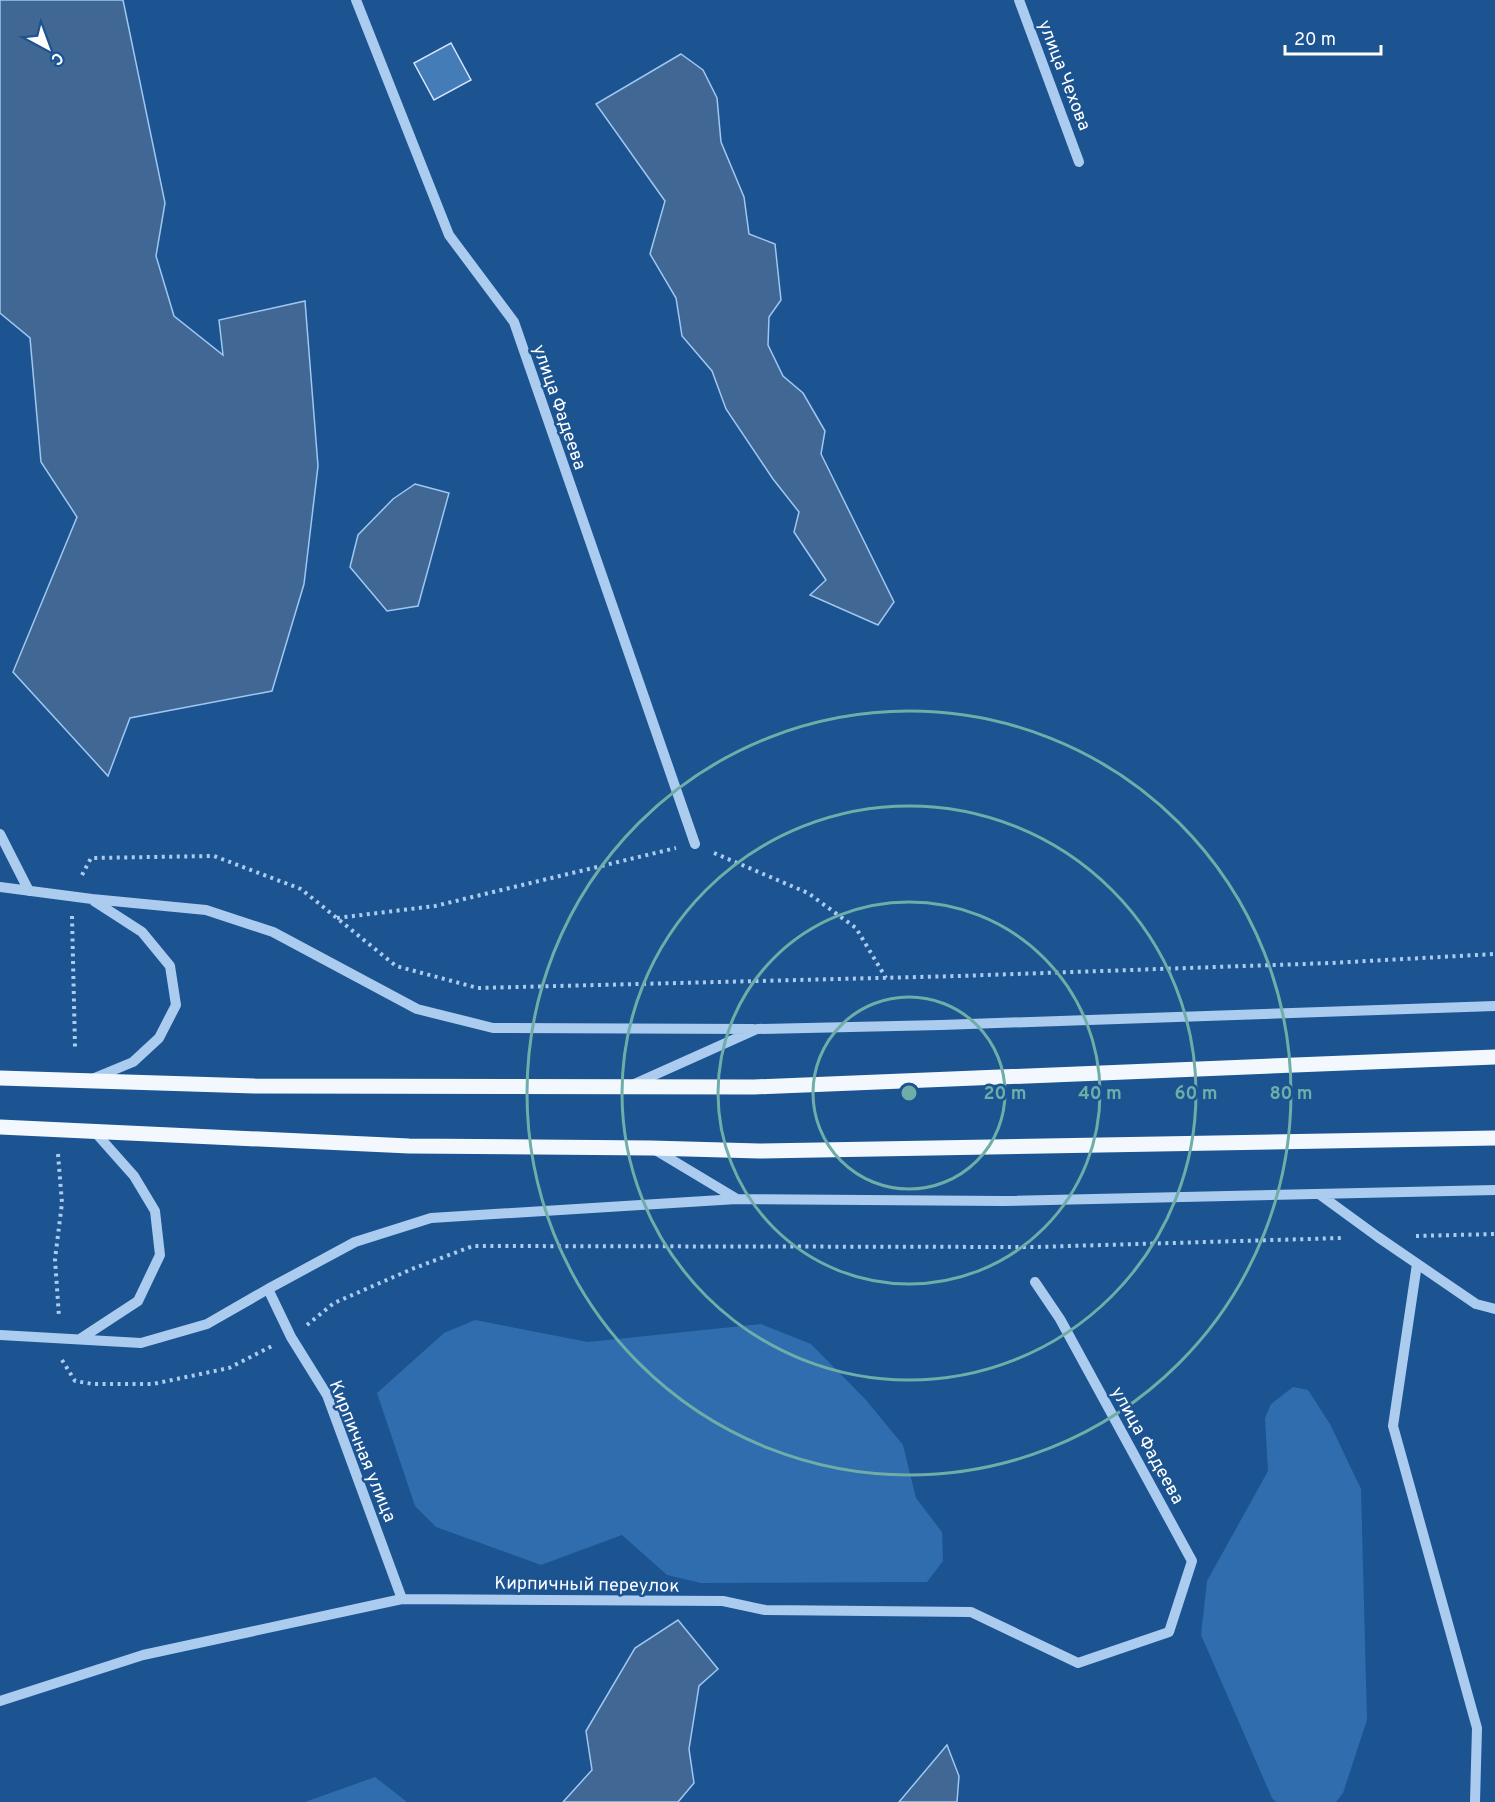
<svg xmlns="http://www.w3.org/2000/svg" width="1495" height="1802" viewBox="0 0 1495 1802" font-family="Overpass,sans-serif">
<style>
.green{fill:#2f6daf}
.water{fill:#416895;stroke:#9fc7f0;stroke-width:1.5}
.building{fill:#447cb8;stroke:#d2e5fa;stroke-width:1.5}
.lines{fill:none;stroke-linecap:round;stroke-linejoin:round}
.path{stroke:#abccee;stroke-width:4;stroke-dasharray:3 4.5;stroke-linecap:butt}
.minor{stroke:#abccee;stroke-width:10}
.major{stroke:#f3f8ff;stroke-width:15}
.ring{fill:none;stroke:#6fada8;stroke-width:3}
.labels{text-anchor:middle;stroke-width:5;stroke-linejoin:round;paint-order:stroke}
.street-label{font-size:18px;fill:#fff;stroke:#1c5391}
.centre{fill:#6fada8;stroke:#1c5391;stroke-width:3}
.ring-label{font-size:18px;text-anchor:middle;font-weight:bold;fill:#6fada8;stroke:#1c5391;stroke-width:5;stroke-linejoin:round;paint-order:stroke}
</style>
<rect width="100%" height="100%" fill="#1c5391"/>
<path class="green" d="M 475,1320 L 588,1342 L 761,1324 L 811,1344 L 866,1400 L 903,1445 L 916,1498 L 942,1532 L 943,1561 L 927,1582 L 701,1583 L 667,1575 L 622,1535 L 541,1565 L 436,1527 L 415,1506 L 377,1393 L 444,1333 Z
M 1293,1387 L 1308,1390 L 1330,1424 L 1361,1489 L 1367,1720 L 1343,1793 L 1336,1802 L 1276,1802 L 1272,1798 L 1201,1635 L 1207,1581 L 1268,1471 L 1265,1418 L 1271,1404 Z
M 375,1777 L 407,1802 L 305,1802 Z"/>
<path class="water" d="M 0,0 L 123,0 L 165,203 L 156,256 L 174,316 L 223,355 L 219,320 L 305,301 L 318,466 L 304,584 L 272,691 L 130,718 L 108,776 L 13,672 L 77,517 L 41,462 L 30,338 L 0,313 Z
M 681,54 L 703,70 L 717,98 L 721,142 L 744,197 L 749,234 L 775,244 L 781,300 L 769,317 L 768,345 L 783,376 L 803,393 L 825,431 L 821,454 L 894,602 L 878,625 L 810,595 L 826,580 L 794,532 L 799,512 L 773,479 L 726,409 L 712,371 L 682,336 L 676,298 L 650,254 L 665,201 L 596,104 Z
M 415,484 L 449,493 L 418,606 L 387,611 L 350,567 L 358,535 L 393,499 Z
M 678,1620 L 718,1669 L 699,1686 L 689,1749 L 694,1783 L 678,1802 L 563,1802 L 592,1770 L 586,1731 L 635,1648 Z
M 947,1745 L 959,1776 L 957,1802 L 899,1802 Z"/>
<path class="building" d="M 451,43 L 471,80 L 434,100 L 414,63 Z"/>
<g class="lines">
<path class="path" d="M 714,853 L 808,893 L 856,928 L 886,978
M 82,875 L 91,858 L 214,856 L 301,889 L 396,966 L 478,988 L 958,976 L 1331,963 L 1495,954
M 72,916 L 75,1047
M 337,918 L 435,906 L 676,848
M 58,1154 L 62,1203 L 55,1259 L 59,1317
M 1416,1236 L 1495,1234
M 307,1325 L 334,1303 L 412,1269 L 473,1246 L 1036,1247 L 1342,1238
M 62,1360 L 75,1381 L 93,1384 L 153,1384 L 229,1368 L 272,1346"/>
<path class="minor" d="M 356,0 L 449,235 L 514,322 L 695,844
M 1019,0 L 1079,162
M 0,834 L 29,891
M 0,887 L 92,899 L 206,910 L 273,932 L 417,1009 L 493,1028 L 753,1029
M 92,1079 L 133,1062 L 159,1038 L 176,1005 L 170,966 L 142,932 L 94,901
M 632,1085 L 757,1029 L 941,1025 L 1495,1006
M 652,1148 L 737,1199
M 1319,1194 L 1378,1237 L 1476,1304 L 1495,1309
M 1417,1264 L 1393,1426 L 1477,1728 L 1475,1802
M 268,1289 L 291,1337 L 327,1395 L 402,1599
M 0,1335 L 141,1343 L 207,1324 L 268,1289 L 355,1242 L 431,1218 L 737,1199 L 1003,1201 L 1495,1190
M 80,1339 L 138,1301 L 160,1255 L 155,1211 L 134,1176 L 94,1131
M 0,1701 L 143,1655 L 402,1599 L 723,1601 L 765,1610 L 971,1612 L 1078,1663 L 1169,1632 L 1192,1561 L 1060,1319 L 1035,1282"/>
<path class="major" d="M 0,1078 L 254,1086 L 754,1087 L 1495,1057
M 0,1127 L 409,1146 L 651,1148 L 759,1151 L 1495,1138"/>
</g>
<g class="ring">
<circle cx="909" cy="1093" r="96"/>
<circle cx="909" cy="1093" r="191"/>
<circle cx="909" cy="1093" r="287"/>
<circle cx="909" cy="1093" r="382"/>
</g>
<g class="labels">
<g class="street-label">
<text transform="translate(1065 75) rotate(69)" y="6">улица Чехова</text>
<text transform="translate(560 407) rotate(71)" y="6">улица Фадеева</text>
<text transform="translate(1148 1445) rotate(61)" y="6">улица Фадеева</text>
<text transform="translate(363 1451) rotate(68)" y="6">Кирпичная улица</text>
<text transform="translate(587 1584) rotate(1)" y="6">Кирпичный переулок</text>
</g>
</g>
<circle cx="909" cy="1093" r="9" class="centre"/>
<g class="ring-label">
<text x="1005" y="1099">20 m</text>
<text x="1100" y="1099">40 m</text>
<text x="1196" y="1099">60 m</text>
<text x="1291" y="1099">80 m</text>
</g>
<g transform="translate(48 48) rotate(139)" stroke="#1c5391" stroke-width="4.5" paint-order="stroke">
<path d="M0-4.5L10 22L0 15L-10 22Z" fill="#ffffff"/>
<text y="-9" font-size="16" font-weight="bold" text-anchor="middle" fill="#ffffff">С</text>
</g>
<path d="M1285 45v9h96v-9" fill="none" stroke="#ffffff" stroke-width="3"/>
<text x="1294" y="45" font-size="18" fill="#ffffff" stroke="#1c5391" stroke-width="4.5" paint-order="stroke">20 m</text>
</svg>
